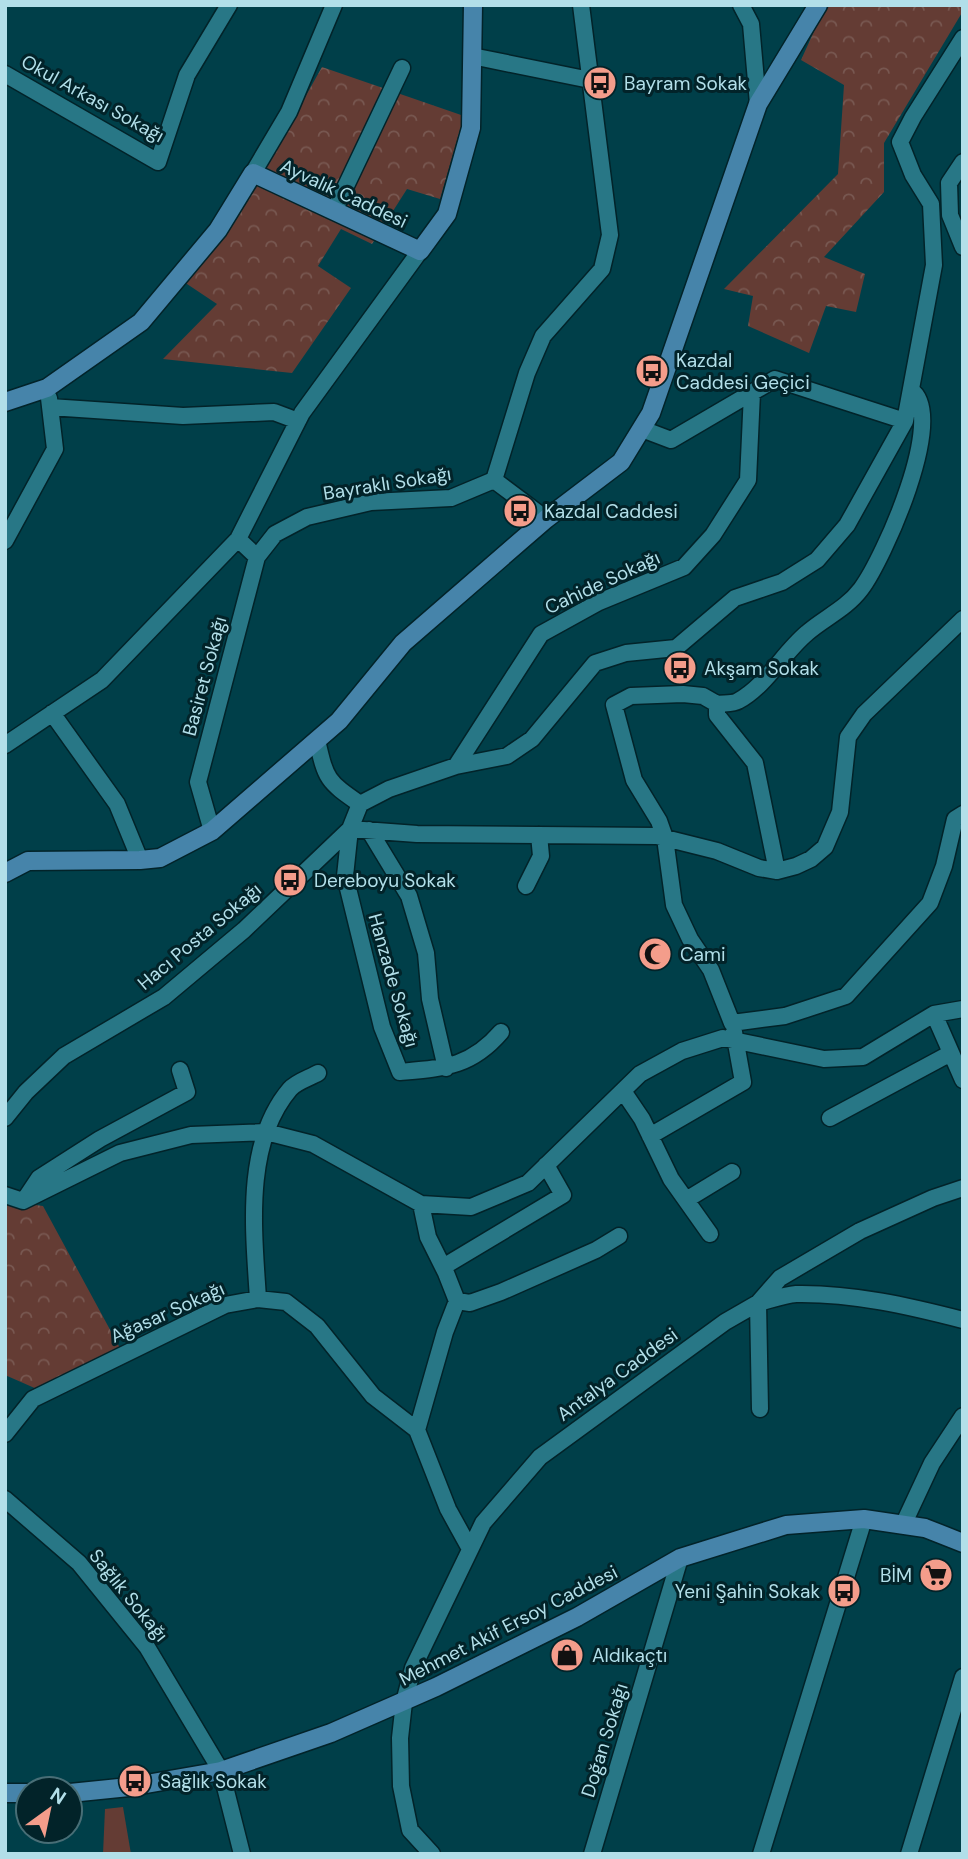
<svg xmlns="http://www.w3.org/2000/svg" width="968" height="1859" viewBox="0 0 968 1859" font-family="'DM Sans',sans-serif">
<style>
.forest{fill:url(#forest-crowns)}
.park{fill:#643c34}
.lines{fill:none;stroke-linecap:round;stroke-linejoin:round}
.street-casing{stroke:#022329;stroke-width:19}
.secondary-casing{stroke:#022329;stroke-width:21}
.street{stroke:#287786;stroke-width:16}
.secondary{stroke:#4684aa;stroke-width:18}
.labels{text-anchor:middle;stroke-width:6;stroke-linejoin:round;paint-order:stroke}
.poi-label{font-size:19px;fill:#b2dfe9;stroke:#022329;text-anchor:start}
.street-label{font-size:19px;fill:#b2dfe9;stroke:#022329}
</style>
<defs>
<pattern id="forest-crowns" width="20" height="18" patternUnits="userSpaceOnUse" patternTransform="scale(1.75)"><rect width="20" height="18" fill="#643c34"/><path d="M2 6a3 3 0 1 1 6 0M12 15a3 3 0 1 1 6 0" fill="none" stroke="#785851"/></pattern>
</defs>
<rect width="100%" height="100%" fill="#003f49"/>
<path class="forest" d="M 826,5 L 963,5 L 963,11 L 884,143 L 884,192 L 824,257 L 865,274 L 856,312 L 826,306 L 809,353 L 748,326 L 753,296 L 724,289 L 838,174 L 844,85 L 801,60 Z
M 322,67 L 464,116 L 440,199 L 407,189 L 372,244 L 341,229 L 318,266 L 351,288 L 292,373 L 163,359 L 217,304 L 184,282 L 268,163 Z
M 5,1201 L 43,1206 L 127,1361 L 55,1397 L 5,1375 Z"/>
<path class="park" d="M 123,1807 L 131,1854 L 103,1854 L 105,1809 Z"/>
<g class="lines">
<defs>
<path id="street" d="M 741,5 L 751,24 L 758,104
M 472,56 L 590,80
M 5,74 L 158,162 L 187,75 L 229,5
M 963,162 L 949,183 L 950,215 L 963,247
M 253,173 L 289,112 L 334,5
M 334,211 L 402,68
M 50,407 L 183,416 L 274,412 L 298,421
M 642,429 L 671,440 L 775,379 L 905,421
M 546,519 L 494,480 L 527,373 L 543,336 L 602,269 L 610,235 L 581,5
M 5,541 L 55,449 L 49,398
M 257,557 L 275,534 L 307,517 L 371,502 L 451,498 L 494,480
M 717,704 C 724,703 733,704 738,701 C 766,686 783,653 807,633 C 824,618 846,609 861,589 C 883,560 948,416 911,390
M 52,713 L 117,804 L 140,860
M 317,740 C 326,780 327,781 360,804
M 5,745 L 102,680 L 238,539 L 302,413 L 420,251
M 456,766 L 541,634 L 599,602 L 684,567 L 713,535 L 748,480 L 752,393
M 350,829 L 417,834 L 657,836 L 717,851 L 759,868 L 777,871 L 796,866 L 811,859 L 825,847 L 840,812 L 848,737 L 864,714 L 963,619
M 369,830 L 409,896 L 426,953 L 430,999 L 446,1068
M 212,831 L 198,782 L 257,557 L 238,539
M 777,871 L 755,763 L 717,715 L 717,704 L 703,696 L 683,694 L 631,696 L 614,705 L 634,780 L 659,821 L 665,838 L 674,905 L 690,939 L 711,970 L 732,1023 L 785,1016 L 846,996 L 930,903 L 944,866 L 955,819 L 963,814
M 526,886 L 541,856 L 539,835
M 934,1014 L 963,1080
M 501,1032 C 471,1067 444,1068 400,1072 L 382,1027 L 345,876 L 350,829 L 360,804 L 389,789 L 456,766 L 507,756 L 532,739 L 595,663 L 626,653 L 676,648 L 735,598 L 782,582 L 817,560 L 847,525 L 905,421 L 934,265 L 931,204 L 913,175 L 900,142 L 913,117 L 963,38
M 623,1091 L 642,1119 L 671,1179 L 710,1234
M 5,1118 L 26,1092 L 64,1056 L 164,997 L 244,930 L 350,829
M 830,1118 L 951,1053
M 650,1136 L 743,1082 L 734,1032
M 5,1195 L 23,1201 L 120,1153 L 191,1135 L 266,1132 L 313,1144 L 421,1204 L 471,1207 L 528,1183 L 640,1074 L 682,1051 L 723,1038 L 824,1059 L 863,1057 L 934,1014 L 963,1009
M 25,1199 L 39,1178 L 100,1139 L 187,1092 L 180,1070
M 686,1200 L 732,1172
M 443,1267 L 563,1195 L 546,1165
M 258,1299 C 254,1233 243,1144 290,1089 C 296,1082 309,1078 318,1073
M 457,1301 L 470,1303 L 501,1292 L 596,1250 L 619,1236
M 760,1409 L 758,1303 C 770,1300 784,1295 796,1294 C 852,1293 909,1306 963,1320
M 417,1430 L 445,1332 L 457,1301 L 446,1273 L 428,1237 L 421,1204
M 417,1430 L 448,1509 L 470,1549
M 5,1434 L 33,1399 L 225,1305 L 258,1299 L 286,1302 L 317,1326 L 373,1396 L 417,1430
M 5,1499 L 79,1563 L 147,1647 L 221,1771 L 242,1854
M 904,1523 L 932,1463 L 963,1416
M 432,1854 L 410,1830 L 401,1786 L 400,1738 L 404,1702 L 413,1668 L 483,1523 L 540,1457 L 725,1322 L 758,1303 L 780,1278 L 860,1231 L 933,1198 L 963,1188
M 592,1854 L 680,1558
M 761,1854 L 864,1519
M 909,1854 L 963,1677"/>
<path id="secondary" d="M 5,402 L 47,388 L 141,322 L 218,230 L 253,173 L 420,251 L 447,214 L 471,128 L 473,5
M 5,873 L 28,861 L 140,860 L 160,858 L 212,831 L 339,721 L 403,643 L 546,519 L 621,462 L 651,413 L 758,104 L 818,5
M 5,1793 L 28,1793
M 70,1793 L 129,1787 L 221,1771 L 331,1733 L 436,1687 L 577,1617 L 680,1558 L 786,1525 L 864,1519 L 925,1528 L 963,1543"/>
</defs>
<use href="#street" class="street-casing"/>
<use href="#secondary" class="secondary-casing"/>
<use href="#street" class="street"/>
<use href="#secondary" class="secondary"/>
</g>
<defs>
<symbol id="bus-disc" viewBox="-11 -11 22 22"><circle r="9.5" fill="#f49d8b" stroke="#022329"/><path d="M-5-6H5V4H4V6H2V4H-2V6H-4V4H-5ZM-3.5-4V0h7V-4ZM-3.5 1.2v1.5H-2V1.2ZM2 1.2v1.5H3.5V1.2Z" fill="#111"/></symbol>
<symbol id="mosque-disc" viewBox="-11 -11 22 22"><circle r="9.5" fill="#f49d8b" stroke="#022329"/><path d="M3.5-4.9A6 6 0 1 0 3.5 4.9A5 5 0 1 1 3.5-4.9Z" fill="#111"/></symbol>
<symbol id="supermarket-disc" viewBox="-11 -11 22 22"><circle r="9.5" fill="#f49d8b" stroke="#022329"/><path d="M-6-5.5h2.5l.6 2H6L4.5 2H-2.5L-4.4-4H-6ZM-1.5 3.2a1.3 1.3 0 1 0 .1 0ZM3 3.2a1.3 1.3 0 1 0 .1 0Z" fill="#111"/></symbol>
<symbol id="shop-disc" viewBox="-11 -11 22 22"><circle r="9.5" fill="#f49d8b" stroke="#022329"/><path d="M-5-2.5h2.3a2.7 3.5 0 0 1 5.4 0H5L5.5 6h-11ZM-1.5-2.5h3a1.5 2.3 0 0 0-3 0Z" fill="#111"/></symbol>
</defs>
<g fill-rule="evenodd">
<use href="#bus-disc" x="581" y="64" width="38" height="38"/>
<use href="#bus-disc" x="633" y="352" width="38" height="38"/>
<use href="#bus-disc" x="501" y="492" width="38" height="38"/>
<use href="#bus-disc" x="661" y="649" width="38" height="38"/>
<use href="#bus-disc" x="271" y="861" width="38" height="38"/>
<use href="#mosque-disc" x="636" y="935" width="38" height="38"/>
<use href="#supermarket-disc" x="917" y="1556" width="38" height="38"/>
<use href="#bus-disc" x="825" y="1572" width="38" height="38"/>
<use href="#shop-disc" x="548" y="1636" width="38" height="38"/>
<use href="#bus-disc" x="116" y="1762" width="38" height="38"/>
</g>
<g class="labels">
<g class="poi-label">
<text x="624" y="90">Bayram Sokak</text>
<text x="676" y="367">Kazdal<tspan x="676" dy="22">Caddesi Geçici</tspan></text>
<text x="544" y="518">Kazdal Caddesi</text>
<text x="704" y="675">Akşam Sokak</text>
<text x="314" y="887">Dereboyu Sokak</text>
<text x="680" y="961">Cami</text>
<text x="912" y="1582" text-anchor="end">BİM</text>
<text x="820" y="1598" text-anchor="end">Yeni Şahin Sokak</text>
<text x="592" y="1662">Aldıkaçtı</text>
<text x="160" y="1788">Sağlık Sokak</text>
</g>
<g class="street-label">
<text transform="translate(93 98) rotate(29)" y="7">Okul Arkası Sokağı</text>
<text transform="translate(344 193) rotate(25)" y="7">Ayvalık Caddesi</text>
<text transform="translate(387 483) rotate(-9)" y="7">Bayraklı Sokağı</text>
<text transform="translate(602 582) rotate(-25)" y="7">Cahide Sokağı</text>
<text transform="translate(204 676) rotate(-75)" y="7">Basiret Sokağı</text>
<text transform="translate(199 936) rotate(-40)" y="7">Hacı Posta Sokağı</text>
<text transform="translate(394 980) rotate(74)" y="7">Hanzade Sokağı</text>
<text transform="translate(167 1312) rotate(-24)" y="7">Ağasar Sokağı</text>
<text transform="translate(617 1374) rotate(-36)" y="7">Antalya Caddesi</text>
<text transform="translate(129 1595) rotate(51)" y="7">Sağlık Sokağı</text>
<text transform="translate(508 1625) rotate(-27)" y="7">Mehmet Akif Ersoy Caddesi</text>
<text transform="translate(604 1740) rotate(-73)" y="7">Doğan Sokağı</text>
</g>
</g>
<rect width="968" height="1859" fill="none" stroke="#b2dfe9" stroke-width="14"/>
<g transform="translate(49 1810) rotate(33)"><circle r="33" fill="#022329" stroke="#486e76" stroke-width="2"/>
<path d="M0-5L12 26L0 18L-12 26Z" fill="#f49d8b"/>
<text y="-10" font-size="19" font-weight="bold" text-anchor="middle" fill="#b2dfe9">N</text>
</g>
</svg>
